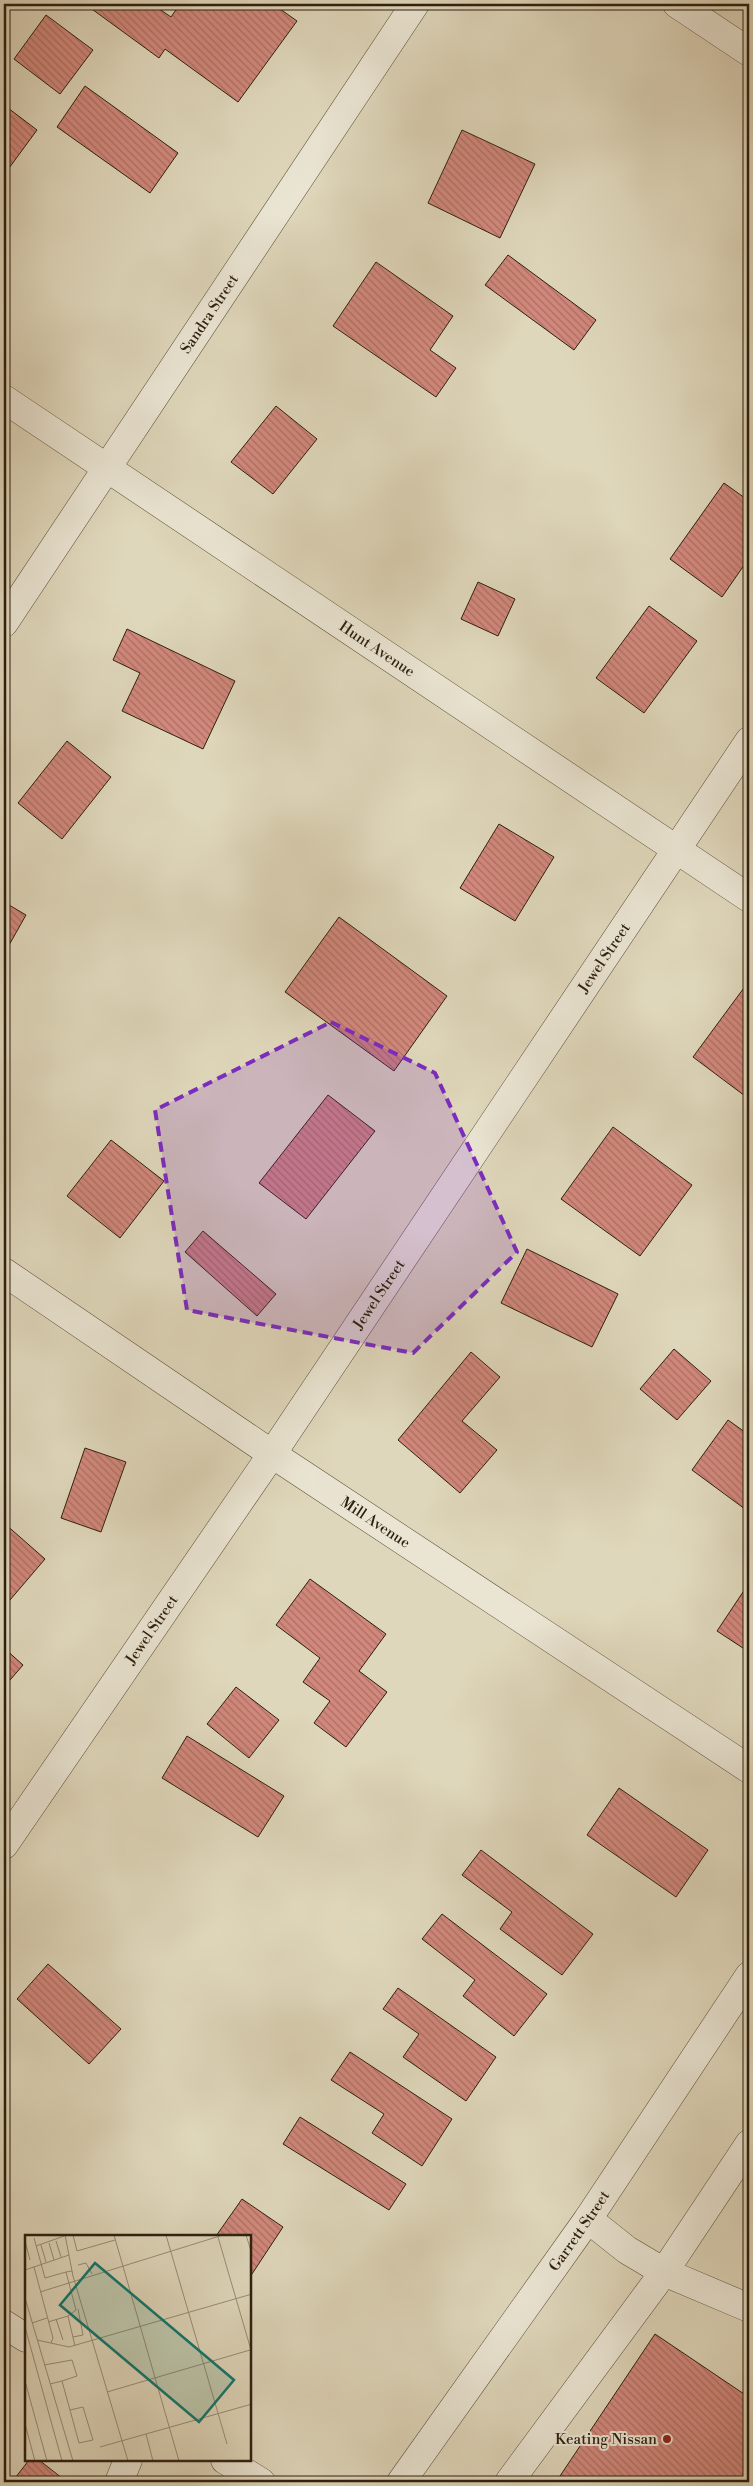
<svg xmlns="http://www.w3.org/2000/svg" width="753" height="2486" viewBox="0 0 753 2486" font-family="'Libre Bodoni',serif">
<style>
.building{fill:url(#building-back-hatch);stroke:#2d1f0f}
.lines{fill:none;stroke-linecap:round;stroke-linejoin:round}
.minor-casing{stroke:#5a4d3a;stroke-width:29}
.minor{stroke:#eae5d3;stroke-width:28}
.marked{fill:#7b2cbf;fill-opacity:0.2;stroke:#7b2cbf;stroke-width:4;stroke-dasharray:10 6;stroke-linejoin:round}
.poi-dot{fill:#8f2418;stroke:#eae5d3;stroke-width:2}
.labels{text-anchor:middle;stroke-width:4;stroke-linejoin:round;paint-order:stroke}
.street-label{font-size:15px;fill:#2d1f0f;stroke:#eae5d3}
.poi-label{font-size:15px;fill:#2d1f0f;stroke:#eae5d3;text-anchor:end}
.inset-road{fill:none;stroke:#988d76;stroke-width:1}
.view{fill:#0f766e;fill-opacity:0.15;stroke:#0f766e;stroke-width:2.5}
.inset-edge{fill:none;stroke:#2d1f0f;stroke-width:2.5}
</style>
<defs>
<pattern id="building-back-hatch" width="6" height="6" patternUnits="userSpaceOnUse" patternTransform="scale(1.25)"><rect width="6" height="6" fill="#d2887c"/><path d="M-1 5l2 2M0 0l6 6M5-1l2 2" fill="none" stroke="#ab6f64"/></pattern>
</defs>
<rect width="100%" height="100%" fill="#dfd7bb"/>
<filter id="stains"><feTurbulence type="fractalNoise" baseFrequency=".004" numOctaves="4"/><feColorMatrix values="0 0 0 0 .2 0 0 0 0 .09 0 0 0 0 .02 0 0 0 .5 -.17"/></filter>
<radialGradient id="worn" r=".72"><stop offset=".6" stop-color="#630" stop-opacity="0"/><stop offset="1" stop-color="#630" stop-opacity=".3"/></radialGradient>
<path class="building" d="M 85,4 L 152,4 L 171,17 L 180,4 L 273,4 L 297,21 L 238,102 L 165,49 L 159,58 Z
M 46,15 L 93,50 L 60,94 L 14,59 Z
M 85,86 L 178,153 L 150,193 L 57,127 Z
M 4,105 L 37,130 L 4,175 Z
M 462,130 L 535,164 L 500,238 L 428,203 Z
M 508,255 L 596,320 L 574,350 L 485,285 Z
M 376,262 L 453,316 L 430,350 L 456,368 L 436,397 L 333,326 Z
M 276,406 L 317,439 L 273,494 L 231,462 Z
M 724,483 L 749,501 L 749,558 L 722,597 L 670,559 Z
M 478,582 L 515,599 L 498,636 L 461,619 Z
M 649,606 L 697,641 L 644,713 L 596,678 Z
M 127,629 L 235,681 L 203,749 L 122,711 L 140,673 L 113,660 Z
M 67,741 L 111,777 L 62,839 L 18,803 Z
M 499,824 L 554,857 L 515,921 L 460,888 Z
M 4,902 L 26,915 L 4,954 Z
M 339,917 L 447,996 L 394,1071 L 285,992 Z
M 749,981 L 749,1099 L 693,1057 Z
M 328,1095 L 375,1131 L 306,1219 L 259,1183 Z
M 613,1127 L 692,1185 L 640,1256 L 561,1199 Z
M 111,1140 L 164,1181 L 120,1238 L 67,1196 Z
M 203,1231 L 276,1294 L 257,1316 L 185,1252 Z
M 527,1249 L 618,1294 L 592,1347 L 501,1303 Z
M 674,1349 L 711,1381 L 677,1420 L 640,1389 Z
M 471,1352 L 500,1377 L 462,1421 L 497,1450 L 460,1493 L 398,1440 Z
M 749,1388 L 749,1400 L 743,1394 Z
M 728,1420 L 749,1435 L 749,1512 L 692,1470 Z
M 85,1448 L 126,1462 L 101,1532 L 61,1518 Z
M 4,1523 L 45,1559 L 4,1607 Z
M 310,1579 L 386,1634 L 359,1671 L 387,1692 L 346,1747 L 314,1723 L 330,1701 L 303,1682 L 320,1658 L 276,1625 Z
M 749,1583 L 749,1652 L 717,1631 Z
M 4,1648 L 23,1665 L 4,1687 Z
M 236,1687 L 279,1720 L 249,1758 L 207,1724 Z
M 187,1736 L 284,1796 L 258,1837 L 162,1778 Z
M 619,1788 L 708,1850 L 676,1897 L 587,1835 Z
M 481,1850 L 593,1934 L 562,1975 L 500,1929 L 512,1912 L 462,1875 Z
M 442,1914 L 547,1994 L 514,2036 L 463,1996 L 475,1980 L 422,1939 Z
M 48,1964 L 121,2029 L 89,2064 L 17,1999 Z
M 398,1988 L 496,2057 L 466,2101 L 403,2057 L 419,2034 L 383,2009 Z
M 350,2052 L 452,2119 L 422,2166 L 372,2133 L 384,2114 L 331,2080 Z
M 300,2117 L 406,2184 L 389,2210 L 283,2144 Z
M 242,2199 L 283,2227 L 250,2277 L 250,2236 L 216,2236 Z
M 655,2334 L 747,2396 L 749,2393 L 749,2482 L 556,2482 Z
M 29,2460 L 39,2460 L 67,2482 L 12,2482 Z"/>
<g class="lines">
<defs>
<g id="minor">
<path d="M 677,4 L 749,52"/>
<path id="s1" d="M 4,399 L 749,898"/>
<path id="s2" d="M 4,623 L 415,4"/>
<path id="s3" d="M 4,1272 L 272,1454 L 749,1769"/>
<path id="s4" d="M 4,1845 L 272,1454 L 749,741"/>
<path d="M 588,2219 L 627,2250 L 664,2272 L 749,2144"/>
<path d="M 4,2324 L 26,2338"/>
<path d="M 225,2460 L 261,2482"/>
<path d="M 119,2482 L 128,2460"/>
<path id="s5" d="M 401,2482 L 588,2219 L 749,1976"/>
<path d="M 509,2482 L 664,2272 L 749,2308"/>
</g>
</defs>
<use href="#minor" class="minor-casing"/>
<use href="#minor" class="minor"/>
</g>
<path class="marked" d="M 331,1022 L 435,1073 L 517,1252 L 413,1353 L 187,1310 L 155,1110 Z"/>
<circle class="poi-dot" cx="667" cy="2439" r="5"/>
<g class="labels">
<g class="street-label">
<text dy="5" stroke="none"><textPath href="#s2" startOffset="371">Sandra Street</textPath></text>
<text dy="5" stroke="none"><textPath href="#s1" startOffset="449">Hunt Avenue</textPath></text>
<text dy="5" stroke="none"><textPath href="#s4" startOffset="1071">Jewel Street</textPath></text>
<text dy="5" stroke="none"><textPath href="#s4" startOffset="666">Jewel Street</textPath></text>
<text dy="5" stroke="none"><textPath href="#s3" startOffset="448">Mill Avenue</textPath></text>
<text dy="5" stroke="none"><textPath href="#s4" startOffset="261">Jewel Street</textPath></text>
<text dy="5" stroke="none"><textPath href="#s5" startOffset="308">Garrett Street</textPath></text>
</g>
<g class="poi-label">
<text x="657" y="2444">Keating Nissan</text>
</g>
</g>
<g transform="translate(25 2235)">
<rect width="226" height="226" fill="#dfd7bb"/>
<path class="inset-road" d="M 40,0 L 48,41 L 103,226M 48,0 L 52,16 L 90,5M 89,0 L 154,226M 141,0 L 202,209M 221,0 L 227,19M 193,2 L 226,115M 9,3 L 20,43 L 41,37M 0,6 L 5,25M 31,6 L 36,22M 24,8 L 29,25M 16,10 L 21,27M 11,11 L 39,1M 53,30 L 61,28 L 67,39M 9,32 L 28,103 L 26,108M 0,35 L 44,20M 47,36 L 41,37 L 51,75 L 43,81 L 50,111M 15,57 L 198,0M 0,63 L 48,226M 31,84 L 38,105M 23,87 L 43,81M 7,88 L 22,83M 0,92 L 37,226M 48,102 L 58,100 L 53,74M 12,105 L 44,112 L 227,59M 19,130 L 47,125 L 52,141 L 37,146M 0,146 L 22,226M 25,149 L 37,146 L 40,157 L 45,175 L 54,208 L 68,205 L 58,172 L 45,175M 82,157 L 225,115M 0,189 L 10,226M 121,199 L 128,226M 75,212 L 227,169"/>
<path class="view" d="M 70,28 L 209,145 L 174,187 L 35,70 Z"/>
<rect width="226" height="226" class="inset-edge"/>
</g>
<rect width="753" height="2486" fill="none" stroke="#dfd7bb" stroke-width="20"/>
<rect x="5" y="5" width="743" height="2476" fill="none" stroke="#2d1f0f" stroke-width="2.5"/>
<rect x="10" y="10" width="733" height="2466" fill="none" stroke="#2d1f0f"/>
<rect width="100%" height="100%" filter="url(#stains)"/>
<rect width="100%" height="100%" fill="url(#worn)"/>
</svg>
